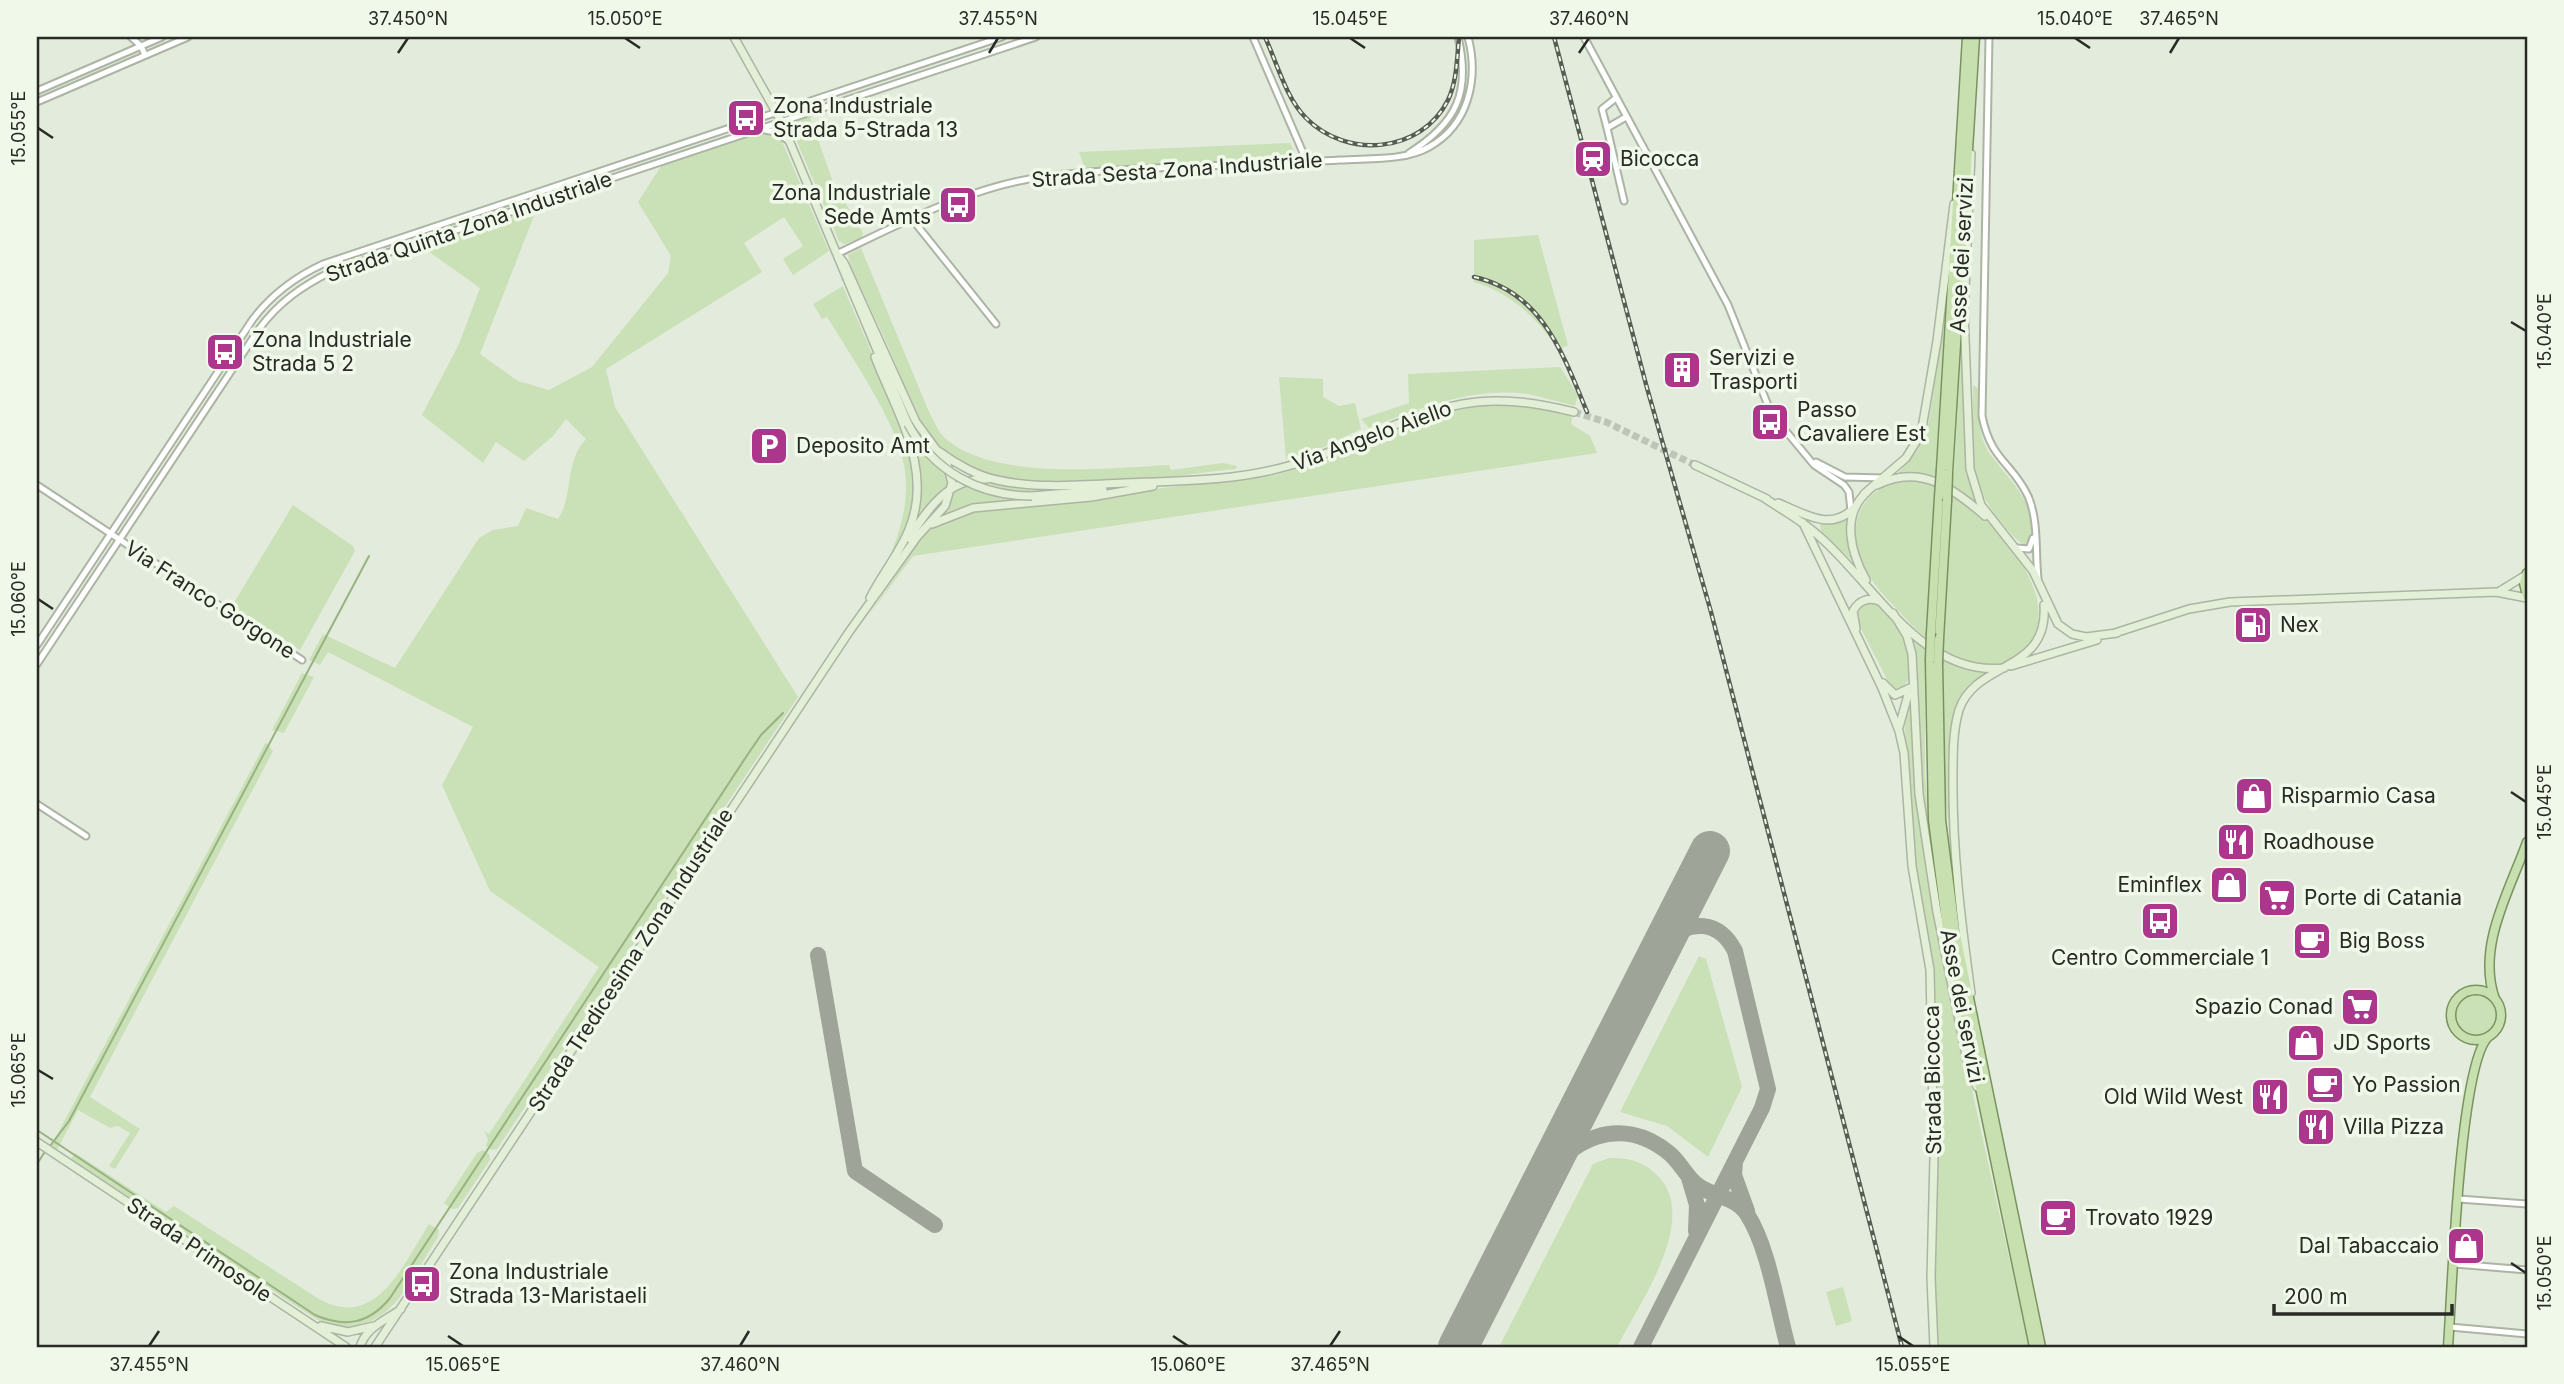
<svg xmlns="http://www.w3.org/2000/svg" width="2564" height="1384" viewBox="0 0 2564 1384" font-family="Inter,sans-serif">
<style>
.green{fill:#cae0b7;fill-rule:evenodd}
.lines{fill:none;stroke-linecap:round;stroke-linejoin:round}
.stream{stroke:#98b280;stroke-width:2}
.taxiway{stroke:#9ea498;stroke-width:16}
.runway{stroke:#9ea498;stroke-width:40}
.secondary-tunnel{stroke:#bec5b7;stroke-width:7;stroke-dasharray:7 3.5;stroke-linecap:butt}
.street-casing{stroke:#acb4a4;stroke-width:9}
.secondary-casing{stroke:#acb4a4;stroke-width:10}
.primary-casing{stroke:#78935d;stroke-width:11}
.street{stroke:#fff;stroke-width:5}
.secondary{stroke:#e3efd7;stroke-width:7}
.primary{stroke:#c8e0b0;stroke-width:8}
.rail-casing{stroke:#585d54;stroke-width:4.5}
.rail{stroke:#f0f9e9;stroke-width:2;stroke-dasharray:5;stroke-linecap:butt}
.secondary-bridge-casing{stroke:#acb4a4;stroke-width:10;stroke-linecap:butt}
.primary-bridge-casing{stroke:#78935d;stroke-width:11;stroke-linecap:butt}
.secondary-bridge{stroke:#e3efd7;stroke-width:7}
.primary-bridge{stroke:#c8e0b0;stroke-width:8}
.ticks{fill:none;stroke:#282b25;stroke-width:2.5}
.labels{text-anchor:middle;stroke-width:7;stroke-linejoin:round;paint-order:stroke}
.poi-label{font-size:21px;fill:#282b25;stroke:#f0f9e9;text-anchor:start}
.street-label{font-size:21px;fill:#282b25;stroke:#f0f9e9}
.neatline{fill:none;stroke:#282b25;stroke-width:2.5}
.ticks-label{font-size:18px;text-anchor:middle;fill:#282b25}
</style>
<rect width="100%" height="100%" fill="#e3ecdc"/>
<path class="green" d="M 809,114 L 833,182 L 863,233 L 862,238 L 844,244 L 839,241 L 790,125 L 795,119 Z
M 762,132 L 781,139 L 829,251 L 793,275 L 783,259 L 803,246 L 784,217 L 744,243 L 762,272 L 606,369 L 615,407 L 798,697 L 497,1149 L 492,1150 L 486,1146 L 488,1139 L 484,1131 L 489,1134 L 599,967 L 490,891 L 442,785 L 473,727 L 328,652 L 320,665 L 309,660 L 323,634 L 395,668 L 479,538 L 493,530 L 518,526 L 526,508 L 558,519 C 574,495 564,462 586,439 L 566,419 L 553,436 L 524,461 L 496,442 L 483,463 L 422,415 L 459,344 L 480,288 L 421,246 L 537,208 L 480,354 L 518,381 L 549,390 L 592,367 L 668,273 L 671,256 L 638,202 L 661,166 Z
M 1290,143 L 1297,157 L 1085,169 L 1079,152 Z
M 1538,235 L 1568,345 L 1559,350 C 1536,318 1513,294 1474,282 L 1474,240 Z
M 861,248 L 929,412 C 933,419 937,429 942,435 C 988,482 1108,468 1169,465 L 1171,470 L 1223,463 L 1237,466 L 1236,469 C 1153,477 982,513 926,433 C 911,412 904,383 894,360 C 881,329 865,298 851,268 L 848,255 Z
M 843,286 C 861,331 921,453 916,495 C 914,513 904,541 891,554 C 902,525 910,497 904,465 C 896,421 851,356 827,317 L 822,319 L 813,304 Z
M 1945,309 L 1936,466 L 1954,475 L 1962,333 L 1968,472 L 1976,504 C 1950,487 1931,467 1897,474 L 1918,450 L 1929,421 Z
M 1560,367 L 1578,395 L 1575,406 C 1559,402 1543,397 1527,394 C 1472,387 1420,408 1369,428 L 1361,419 L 1409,403 L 1408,374 Z
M 1279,377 L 1323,379 L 1323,397 L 1339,406 L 1355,403 L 1361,429 L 1324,447 L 1286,459 Z
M 1973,385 L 1978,388 C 1978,409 1977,432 1988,451 C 2001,472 2053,517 2025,545 C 2016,541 2009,531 2002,523 C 1964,480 1974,439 1973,385 Z
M 1487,405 L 1531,407 L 1573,414 L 1571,424 L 1590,436 L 1597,453 L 913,556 L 869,615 L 928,528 L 938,521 L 972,510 L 1275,475 C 1348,456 1412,415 1487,405 Z
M 908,431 L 925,455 L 950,477 L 950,488 L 930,503 L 912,529 C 924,489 922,471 908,431 Z
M 1909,479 C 1922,481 1933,484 1945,489 C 1986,510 2065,593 2030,642 C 2022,655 2010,662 1996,665 C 1960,672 1925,639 1903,616 C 1891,602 1876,589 1867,572 C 1842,528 1859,486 1909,479 ZM 1934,495 L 1951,504 L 1943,641 L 1927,629 Z
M 981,480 L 1086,488 L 1034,492 L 1031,500 L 971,506 L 938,517 L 949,504 L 953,490 Z
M 293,505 L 353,546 L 355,551 L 300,650 L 232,606 Z
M 1848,519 L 1851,560 L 1821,531 L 1820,524 L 1839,523 Z
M 1872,602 C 1898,613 1931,677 1896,691 L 1892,689 L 1857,621 L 1858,607 Z
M 1908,631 C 1932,654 1957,673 1992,672 L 1977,680 L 1962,696 L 1952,730 L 1949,802 L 1954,893 L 1943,763 L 1943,671 L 1925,658 L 1925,776 L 1936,893 L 1922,784 L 1917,658 Z
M 302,673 L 314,677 L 284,733 L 272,730 Z
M 1911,695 L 1916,795 L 1937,933 L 2029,1347 L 1937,1347 L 1934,1277 L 1938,1155 L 1936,1002 L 1930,947 L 1915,859 L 1904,719 Z
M 266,742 L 273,751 L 269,759 L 90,1097 L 140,1129 L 115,1169 L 109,1166 L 130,1133 L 118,1126 L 110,1128 L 78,1110 L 57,1150 L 51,1146 Z
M 1699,956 L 1706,959 L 1742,1087 L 1708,1157 L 1667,1126 L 1620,1112 Z
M2456 1015a20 20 0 1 1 40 0a20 20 0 1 1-40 0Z
M 483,1150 L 489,1154 L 490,1160 L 458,1208 L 452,1209 L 444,1203 L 477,1153 Z
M 75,1153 L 166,1212 L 174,1206 L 319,1299 C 377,1331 403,1264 429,1224 L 439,1230 L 438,1237 C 408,1283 391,1336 327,1326 L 71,1159 Z
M 1609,1158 C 1628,1157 1645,1162 1658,1176 C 1700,1219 1639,1304 1617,1347 L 1499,1347 L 1593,1164 Z
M 1843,1287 L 1852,1321 L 1836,1326 L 1826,1292 Z"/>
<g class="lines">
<path class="stream" d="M 37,1130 L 315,1315 C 345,1328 369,1324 390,1298 L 746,757 L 761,735 L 783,713
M 50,1146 L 69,1121 L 369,556
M 37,1164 L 46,1150"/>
<path class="taxiway" d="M 818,955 L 855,1171 L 935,1225
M 1735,1162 L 1734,1175 L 1747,1211
M 1689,1178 L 1697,1205 L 1696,1231
M 1539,1187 C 1567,1139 1620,1113 1669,1153 C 1680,1162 1686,1176 1697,1185 C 1713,1197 1735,1196 1747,1214 C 1769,1248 1777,1308 1788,1347
M 1641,1347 L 1762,1108 L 1768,1089 L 1735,951 C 1719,920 1691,919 1665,941"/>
<path class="runway" d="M 1458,1347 L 1710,851"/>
<path class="secondary-tunnel" d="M 1574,412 L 1606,422 L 1695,465"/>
<defs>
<path id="street" d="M 131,37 L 141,46 L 145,55
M 1253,37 L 1307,162
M 1584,37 L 1728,305 L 1771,413 L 1814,465 L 1844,485 L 1849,492 L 1851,511
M 1989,37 L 1982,416 C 1991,461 2012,462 2028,496 C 2039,522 2035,551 2038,578
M 37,91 L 162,37
M 1616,98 L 1602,109 L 1607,128 L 1626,117
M 37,102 L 188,37
M 1607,128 L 1624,201
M 760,129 L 775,132 L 789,141
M 1409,153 C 1457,123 1471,92 1458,37
M 912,219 L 996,324
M 837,254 C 905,221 978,183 1055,175 C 1150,165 1245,166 1340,160 C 1368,158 1405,161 1429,147 C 1469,125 1479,78 1468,37
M 1816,462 L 1845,477 L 1883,478
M 37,485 L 302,660
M 2017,548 L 2029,549 L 2033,538
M 37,645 L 253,319 C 272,294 295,277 323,264 L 1002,37
M 37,664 L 259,329 C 279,302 301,287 330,272 L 1036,37
M 37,804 L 86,836
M 2459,1199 L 2527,1204
M 2455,1264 L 2527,1270
M 2450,1327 L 2527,1334"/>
<path id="secondary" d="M 734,37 L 781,121 L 908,424
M 1971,154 L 1964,312 L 1970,469 L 1981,505 L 2033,571 L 2058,624 L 2072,634 L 2086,637 L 2117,633
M 940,452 C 956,464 978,476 997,480 C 1038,489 1083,485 1124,483 C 1179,481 1236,481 1288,466 C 1348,450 1402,415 1463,404 C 1500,397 1537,403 1574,412
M 1695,465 L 1767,499
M 1877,485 C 1920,463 1953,488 1985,516
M 1864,494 L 1906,458 L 1921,434 L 1937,341 L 1954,204
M 1032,496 L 1103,490
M 1763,497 C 1782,510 1803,521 1820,537 C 1874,584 1922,677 2004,668
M 1778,503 C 1806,514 1831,533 1856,506
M 1803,523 L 1882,688 L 1899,731 L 1904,753 L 1912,866 L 1930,970 L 1934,1157 L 1931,1278 L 1934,1347
M 932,524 L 973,508 L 1091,497 L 1153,486
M 909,538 C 928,509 948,478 987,479
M 1866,580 C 1851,553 1840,515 1868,491
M 2500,591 L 2526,575
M 870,598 C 881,576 898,555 908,532 C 935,471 897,414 875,357
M 1893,613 L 1907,636 L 1912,654 L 1919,794 L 1937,912 L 1967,1060 L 1977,1087
M 1856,629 L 1853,611 C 1859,600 1870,596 1881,602
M 2115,633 L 2189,609 L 2230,602 L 2496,592 L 2527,598
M 2011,666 L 2097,640
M 1883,683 L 1895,695 L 1910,688
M 1899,727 L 1910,688
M 1971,993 C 1961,921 1952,847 1953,774 C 1953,754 1953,730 1959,710 C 1976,660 2049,673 2044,605
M 37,1142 L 346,1347
M 321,1326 L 348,1332 L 374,1326
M 360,1347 C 366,1327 385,1321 401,1309
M 375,1347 L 849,632 L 917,537 L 945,506 L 952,483 L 947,464 L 916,422 L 844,263 L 837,254"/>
<path id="primary" d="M 1941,469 L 1967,37
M 1948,473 L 1975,37
M 2527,573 L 2524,583 L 2527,596
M 1931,633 L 1939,497
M 1939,639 L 1947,501
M 1930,660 L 1933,820 L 1947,929 L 2034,1347
M 1938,663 L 1941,820 L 1955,930 L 2041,1347
M2451 1015a25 25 0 1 1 50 0a25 25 0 1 1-50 0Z
M 2495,999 C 2476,947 2510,890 2527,842
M 2448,1347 C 2452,1294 2459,1067 2488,1037"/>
</defs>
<use href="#street" class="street-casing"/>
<use href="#secondary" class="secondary-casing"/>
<use href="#primary" class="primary-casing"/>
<use href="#street" class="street"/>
<use href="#secondary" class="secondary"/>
<use href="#primary" class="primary"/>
<defs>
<path id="rail" d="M 1265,37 C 1277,63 1286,98 1306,118 C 1346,159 1421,154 1448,100 C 1457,81 1457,58 1459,37
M 1554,37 L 1647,388 L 1711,612 L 1902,1347
M 1474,277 C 1542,292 1563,354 1587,412"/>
</defs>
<use href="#rail" class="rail-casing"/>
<use href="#rail" class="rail"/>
<defs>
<path id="secondary-bridge" d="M 908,424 C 933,471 979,496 1032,496"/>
<path id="primary-bridge" d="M 1939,497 L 1941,469
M 1947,501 L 1948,473
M 1930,660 L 1931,633
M 1938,663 L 1939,639"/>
</defs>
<use href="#secondary-bridge" class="secondary-bridge-casing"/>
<use href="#primary-bridge" class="primary-bridge-casing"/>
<use href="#secondary-bridge" class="secondary-bridge"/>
<use href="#primary-bridge" class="primary-bridge"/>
</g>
<path class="ticks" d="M 625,38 L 640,48M 1350,38 L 1365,48M 2075,38 L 2090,48M 398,53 L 408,38M 989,53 L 998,38M 1579,53 L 1589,38M 2170,53 L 2179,38M 38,128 L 53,138M 2511,322 L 2526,331M 38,599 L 53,609M 2511,792 L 2526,802M 38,1070 L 53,1079M 2511,1263 L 2526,1273M 448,1336 L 463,1346M 1173,1336 L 1188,1346M 1898,1336 L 1913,1346M 149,1346 L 159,1331M 740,1346 L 749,1331M 1330,1346 L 1340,1331"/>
<defs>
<symbol id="bus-square" viewBox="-11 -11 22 22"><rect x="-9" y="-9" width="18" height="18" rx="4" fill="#ac368c" stroke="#f0f9e9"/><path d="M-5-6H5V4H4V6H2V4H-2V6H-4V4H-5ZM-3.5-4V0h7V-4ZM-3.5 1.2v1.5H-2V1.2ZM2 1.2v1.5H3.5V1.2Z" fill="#fff"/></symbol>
<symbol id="station-square" viewBox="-11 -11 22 22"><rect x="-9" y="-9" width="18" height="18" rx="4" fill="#ac368c" stroke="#f0f9e9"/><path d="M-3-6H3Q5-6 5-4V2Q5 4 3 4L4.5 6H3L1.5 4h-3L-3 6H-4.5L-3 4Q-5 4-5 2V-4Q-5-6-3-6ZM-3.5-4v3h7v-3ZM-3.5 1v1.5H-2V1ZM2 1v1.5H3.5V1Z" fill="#fff"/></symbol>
<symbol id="building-square" viewBox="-11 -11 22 22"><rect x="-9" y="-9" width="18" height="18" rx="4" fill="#ac368c" stroke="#f0f9e9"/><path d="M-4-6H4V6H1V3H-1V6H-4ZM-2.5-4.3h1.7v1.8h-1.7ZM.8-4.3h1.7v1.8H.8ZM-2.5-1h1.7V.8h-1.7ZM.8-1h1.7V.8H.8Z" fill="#fff"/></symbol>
<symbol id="parking-square" viewBox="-11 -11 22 22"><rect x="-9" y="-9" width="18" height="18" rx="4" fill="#ac368c" stroke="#f0f9e9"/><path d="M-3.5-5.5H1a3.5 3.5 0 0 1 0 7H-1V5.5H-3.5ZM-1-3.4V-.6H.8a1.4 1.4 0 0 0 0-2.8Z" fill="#fff"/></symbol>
<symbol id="fuel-square" viewBox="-11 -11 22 22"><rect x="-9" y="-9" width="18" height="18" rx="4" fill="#ac368c" stroke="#f0f9e9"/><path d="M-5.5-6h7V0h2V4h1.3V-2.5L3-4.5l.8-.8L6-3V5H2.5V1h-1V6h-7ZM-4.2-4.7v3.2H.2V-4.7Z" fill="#fff"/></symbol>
<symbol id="shop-square" viewBox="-11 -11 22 22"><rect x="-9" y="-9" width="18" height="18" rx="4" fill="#ac368c" stroke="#f0f9e9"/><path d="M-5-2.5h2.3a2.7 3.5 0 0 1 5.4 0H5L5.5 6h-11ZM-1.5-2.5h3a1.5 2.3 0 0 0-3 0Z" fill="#fff"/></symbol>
<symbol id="restaurant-square" viewBox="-11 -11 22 22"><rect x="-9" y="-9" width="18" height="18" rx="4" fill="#ac368c" stroke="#f0f9e9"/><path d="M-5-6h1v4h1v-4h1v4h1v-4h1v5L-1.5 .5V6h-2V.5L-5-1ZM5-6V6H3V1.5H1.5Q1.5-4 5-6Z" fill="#fff"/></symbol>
<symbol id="supermarket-square" viewBox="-11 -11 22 22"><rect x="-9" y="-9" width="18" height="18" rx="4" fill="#ac368c" stroke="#f0f9e9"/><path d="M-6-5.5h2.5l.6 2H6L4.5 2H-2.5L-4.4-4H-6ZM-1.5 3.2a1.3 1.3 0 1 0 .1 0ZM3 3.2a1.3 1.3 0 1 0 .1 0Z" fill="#fff"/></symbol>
<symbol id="cafe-square" viewBox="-11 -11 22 22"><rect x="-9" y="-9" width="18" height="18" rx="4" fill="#ac368c" stroke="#f0f9e9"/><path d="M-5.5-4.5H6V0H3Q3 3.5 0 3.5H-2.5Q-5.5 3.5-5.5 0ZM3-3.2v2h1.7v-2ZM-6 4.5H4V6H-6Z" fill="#fff"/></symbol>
</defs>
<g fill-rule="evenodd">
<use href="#bus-square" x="724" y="96" width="44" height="44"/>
<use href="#station-square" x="1571" y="137" width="44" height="44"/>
<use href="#bus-square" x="936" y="183" width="44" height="44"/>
<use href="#bus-square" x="203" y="330" width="44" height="44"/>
<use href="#building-square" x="1660" y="348" width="44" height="44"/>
<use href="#bus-square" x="1748" y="400" width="44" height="44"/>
<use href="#parking-square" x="747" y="424" width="44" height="44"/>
<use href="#fuel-square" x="2231" y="603" width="44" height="44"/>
<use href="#shop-square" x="2232" y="774" width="44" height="44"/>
<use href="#restaurant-square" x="2214" y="820" width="44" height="44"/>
<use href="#shop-square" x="2207" y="863" width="44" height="44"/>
<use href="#supermarket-square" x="2255" y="876" width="44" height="44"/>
<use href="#bus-square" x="2138" y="899" width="44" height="44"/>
<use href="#cafe-square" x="2290" y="919" width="44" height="44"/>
<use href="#supermarket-square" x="2338" y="985" width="44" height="44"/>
<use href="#shop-square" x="2284" y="1021" width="44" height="44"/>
<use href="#cafe-square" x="2303" y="1063" width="44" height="44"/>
<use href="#restaurant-square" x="2248" y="1075" width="44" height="44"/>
<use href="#restaurant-square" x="2294" y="1105" width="44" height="44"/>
<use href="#cafe-square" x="2036" y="1196" width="44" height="44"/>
<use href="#shop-square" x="2444" y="1224" width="44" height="44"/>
<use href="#bus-square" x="400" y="1262" width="44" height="44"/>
</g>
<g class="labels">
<g class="poi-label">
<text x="773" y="113">Zona Industriale<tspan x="773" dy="24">Strada 5-Strada 13</tspan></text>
<text x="1620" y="166">Bicocca</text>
<text x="931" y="200" text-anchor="end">Zona Industriale<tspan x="931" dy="24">Sede Amts</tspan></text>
<text x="252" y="347">Zona Industriale<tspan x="252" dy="24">Strada 5 2</tspan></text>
<text x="1709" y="365">Servizi e<tspan x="1709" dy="24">Trasporti</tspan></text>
<text x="1797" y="417">Passo<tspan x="1797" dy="24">Cavaliere Est</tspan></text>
<text x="796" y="453">Deposito Amt</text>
<text x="2280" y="632">Nex</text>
<text x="2281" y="803">Risparmio Casa</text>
<text x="2263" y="849">Roadhouse</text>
<text x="2202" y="892" text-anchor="end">Eminflex</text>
<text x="2304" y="905">Porte di Catania</text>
<text x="2339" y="948">Big Boss</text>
<text x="2160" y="965" text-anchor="middle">Centro Commerciale 1</text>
<text x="2333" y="1014" text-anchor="end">Spazio Conad</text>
<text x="2333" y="1050">JD Sports</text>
<text x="2352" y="1092">Yo Passion</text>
<text x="2243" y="1104" text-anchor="end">Old Wild West</text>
<text x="2343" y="1134">Villa Pizza</text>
<text x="2085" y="1225">Trovato 1929</text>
<text x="2439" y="1253" text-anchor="end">Dal Tabaccaio</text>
<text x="449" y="1279">Zona Industriale<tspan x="449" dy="24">Strada 13-Maristaeli</tspan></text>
</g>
<g class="street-label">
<text transform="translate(1177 170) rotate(-4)" y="7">Strada Sesta Zona Industriale</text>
<text transform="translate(469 227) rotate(-19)" y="7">Strada Quinta Zona Industriale</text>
<text transform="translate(1962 255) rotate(-87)" y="7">Asse dei servizi</text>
<text transform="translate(1372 436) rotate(-20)" y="7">Via Angelo Aiello</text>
<text transform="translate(210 600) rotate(33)" y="7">Via Franco Gorgone</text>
<text transform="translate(631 960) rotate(-57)" y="7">Strada Tredicesima Zona Industriale</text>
<text transform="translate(1962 1006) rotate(79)" y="7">Asse dei servizi</text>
<text transform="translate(1933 1080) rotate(-91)" y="7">Strada Bicocca</text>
<text transform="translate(199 1250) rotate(34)" y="7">Strada Primosole</text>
</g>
</g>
<rect width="2564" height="1384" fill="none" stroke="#f0f9e9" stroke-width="77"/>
<path d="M2274 1304v10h178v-10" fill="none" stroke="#282b25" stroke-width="3.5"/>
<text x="2284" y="1304" font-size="21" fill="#282b25" stroke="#f0f9e9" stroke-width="5" paint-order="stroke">200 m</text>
<rect x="38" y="38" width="2488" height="1308" class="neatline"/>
<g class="ticks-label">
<text x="408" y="25">37.450°N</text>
<text x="625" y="25">15.050°E</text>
<text x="998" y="25">37.455°N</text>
<text x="1350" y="25">15.045°E</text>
<text x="1589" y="25">37.460°N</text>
<text x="2075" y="25">15.040°E</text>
<text x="2179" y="25">37.465°N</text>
<text transform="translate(19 128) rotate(-90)" y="6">15.055°E</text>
<text transform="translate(2545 331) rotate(-90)" y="6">15.040°E</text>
<text transform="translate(19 599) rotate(-90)" y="6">15.060°E</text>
<text transform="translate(2545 802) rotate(-90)" y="6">15.045°E</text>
<text transform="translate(19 1070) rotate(-90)" y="6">15.065°E</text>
<text transform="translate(2545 1273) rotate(-90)" y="6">15.050°E</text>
<text x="149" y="1371">37.455°N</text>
<text x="463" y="1371">15.065°E</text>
<text x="740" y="1371">37.460°N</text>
<text x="1188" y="1371">15.060°E</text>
<text x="1330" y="1371">37.465°N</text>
<text x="1913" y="1371">15.055°E</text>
</g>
</svg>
